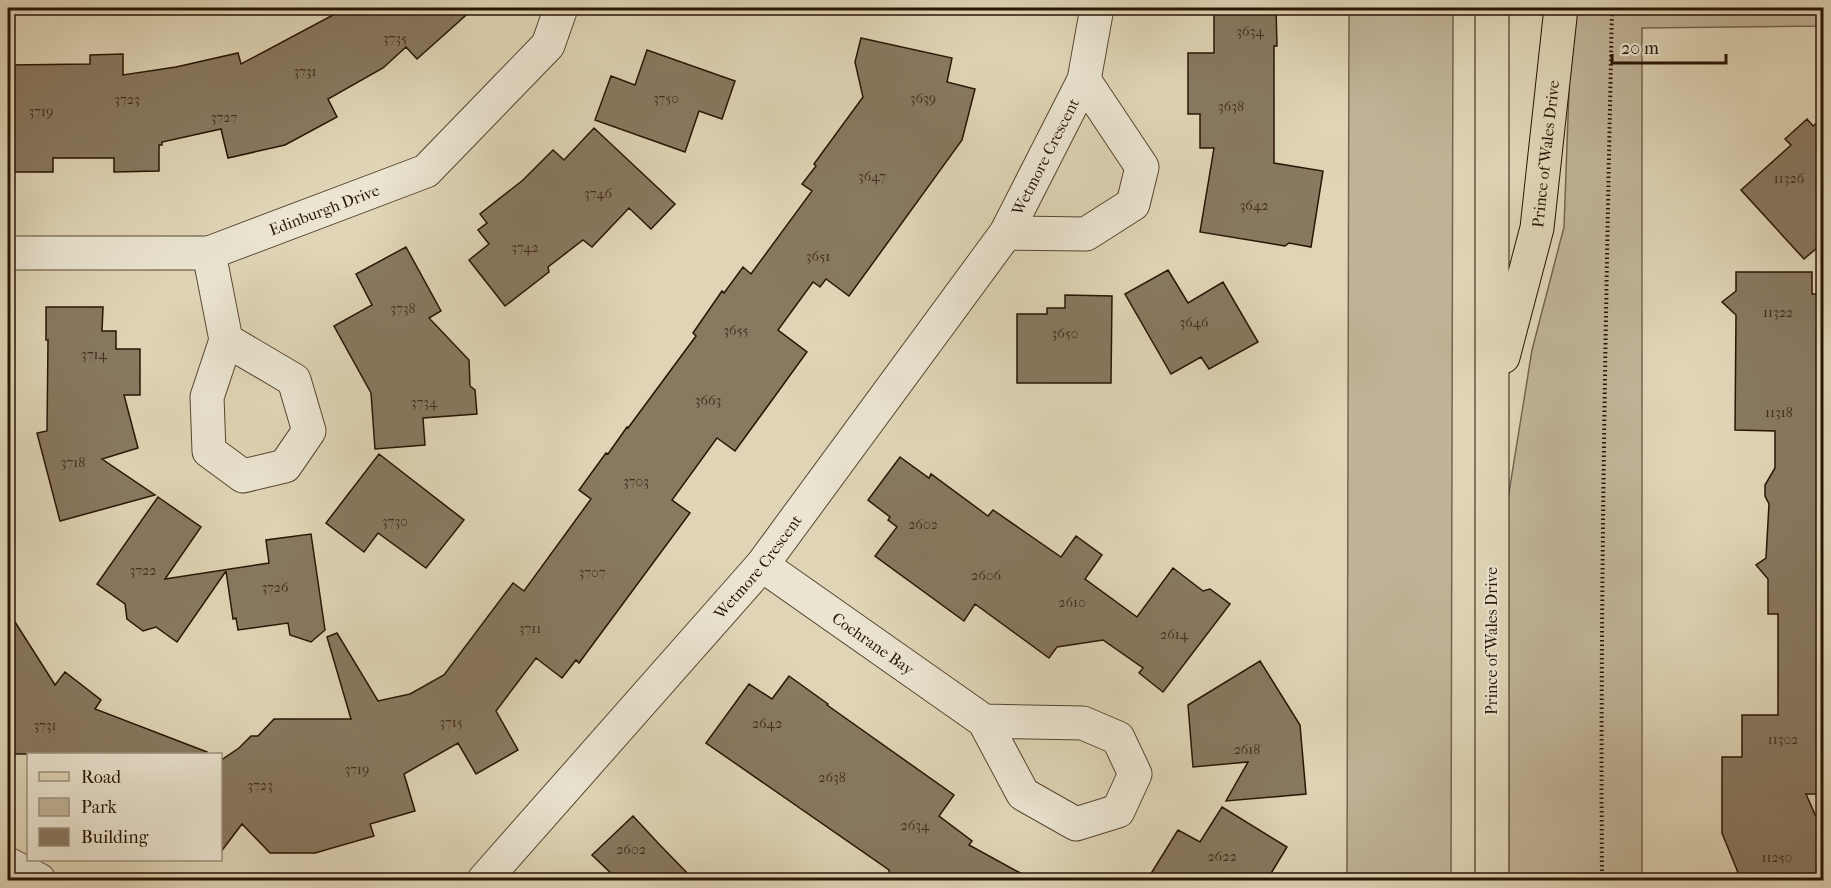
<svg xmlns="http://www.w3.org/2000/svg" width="1831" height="888" viewBox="0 0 1831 888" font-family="'IM FELL French Canon',serif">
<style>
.green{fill:#c0b498;stroke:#74644e;stroke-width:1.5}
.building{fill:#887961;stroke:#291504;stroke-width:1.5}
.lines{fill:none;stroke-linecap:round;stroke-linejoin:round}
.minor-casing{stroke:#564530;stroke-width:35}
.major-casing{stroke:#291504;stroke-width:35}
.path{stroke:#291504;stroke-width:4;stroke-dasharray:1.5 3;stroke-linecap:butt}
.minor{stroke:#eae4d0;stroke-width:33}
.major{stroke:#dfd5b6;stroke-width:33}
.labels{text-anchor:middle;stroke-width:4.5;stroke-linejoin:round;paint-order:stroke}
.number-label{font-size:14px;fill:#412e1b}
.street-label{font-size:16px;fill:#291504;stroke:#eae4d0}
</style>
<rect width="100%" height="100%" fill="#dfd5b6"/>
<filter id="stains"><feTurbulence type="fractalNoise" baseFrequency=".00333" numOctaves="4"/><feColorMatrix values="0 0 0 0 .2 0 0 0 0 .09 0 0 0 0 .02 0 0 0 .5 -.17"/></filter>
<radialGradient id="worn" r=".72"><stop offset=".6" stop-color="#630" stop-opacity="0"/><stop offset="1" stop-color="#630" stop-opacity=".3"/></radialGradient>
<path class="green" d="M 1349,8 L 1453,8 L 1451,880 L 1347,880 Z
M 1572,8 L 1823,8 L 1823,26 L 1642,28 L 1642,880 L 1506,880 L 1506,511 L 1532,350 L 1564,227 Z"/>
<path class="building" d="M 346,8 L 474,8 L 417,59 L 406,47 L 383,68 L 328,99 L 337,117 L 285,145 L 228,158 L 221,129 L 162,142 L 162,145 L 159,145 L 159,171 L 114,172 L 114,158 L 53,158 L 53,172 L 8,172 L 8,65 L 90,64 L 90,55 L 123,54 L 123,75 L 176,67 L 238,53 L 241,64 Z
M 1214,8 L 1276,8 L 1277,46 L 1274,46 L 1274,163 L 1323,171 L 1311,247 L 1289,243 L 1285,246 L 1200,232 L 1214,148 L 1200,148 L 1200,114 L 1188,114 L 1188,53 L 1214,53 Z
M 861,38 L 952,58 L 947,82 L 975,89 L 962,140 L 849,296 L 826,279 L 820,287 L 813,282 L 778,330 L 807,352 L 735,451 L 717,438 L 672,500 L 690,513 L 579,663 L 576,660 L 562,678 L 536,658 L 496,711 L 518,750 L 476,774 L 458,743 L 404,774 L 415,811 L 370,824 L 374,836 L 315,853 L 270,853 L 242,824 L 220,853 L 220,761 L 239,748 L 251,736 L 258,736 L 274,719 L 351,719 L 327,637 L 337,633 L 378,701 L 410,694 L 444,675 L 513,583 L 524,591 L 591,499 L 579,490 L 606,453 L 608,454 L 627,427 L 628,428 L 696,336 L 693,333 L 722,291 L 724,293 L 743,267 L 751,274 L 812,191 L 802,184 L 816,166 L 814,164 L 863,97 L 855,62 Z
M 647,50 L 735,81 L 722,119 L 699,111 L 685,152 L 595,120 L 611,76 L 635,85 Z
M 1824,117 L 1824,242 L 1804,259 L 1741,190 L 1791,145 L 1785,139 L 1807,119 L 1813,126 Z
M 594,128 L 675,204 L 651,229 L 629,208 L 592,247 L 583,240 L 548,267 L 549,272 L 505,306 L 469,260 L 489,244 L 478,230 L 487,223 L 480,214 L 523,180 L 553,150 L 564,160 Z
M 406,247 L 441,311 L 429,318 L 469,360 L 470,386 L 475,390 L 477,414 L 423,418 L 425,445 L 375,449 L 371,393 L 334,326 L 372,305 L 356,274 Z
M 1168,270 L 1188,303 L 1223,282 L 1258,342 L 1209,369 L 1201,357 L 1171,374 L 1125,294 Z
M 1736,272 L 1812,272 L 1812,294 L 1824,294 L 1824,794 L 1806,794 L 1824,835 L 1824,880 L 1741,880 L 1722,833 L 1722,757 L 1742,757 L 1742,715 L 1778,715 L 1778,614 L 1768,614 L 1768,579 L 1756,565 L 1766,558 L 1769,504 L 1765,496 L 1765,485 L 1775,468 L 1775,431 L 1735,430 L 1736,315 L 1722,302 L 1736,291 Z
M 1065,295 L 1112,296 L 1111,383 L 1017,383 L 1017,314 L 1047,314 L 1047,308 L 1065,308 Z
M 46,307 L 103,307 L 102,331 L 116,331 L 116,349 L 140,349 L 140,395 L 124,395 L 138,448 L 102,459 L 155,495 L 60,521 L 37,433 L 47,431 L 48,340 L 46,340 Z
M 379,454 L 464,520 L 426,568 L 378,533 L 364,552 L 326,523 Z
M 900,457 L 929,478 L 931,474 L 988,516 L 993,510 L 1061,557 L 1076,536 L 1102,555 L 1085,579 L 1137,617 L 1173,568 L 1203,591 L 1210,589 L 1230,604 L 1163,692 L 1139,673 L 1143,668 L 1103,640 L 1057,647 L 1049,658 L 975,604 L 964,621 L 875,556 L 897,527 L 888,520 L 890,517 L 868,500 Z
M 158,497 L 201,527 L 165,579 L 269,563 L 266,540 L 311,534 L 325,630 L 311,642 L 290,635 L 288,623 L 238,630 L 236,618 L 233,619 L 226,571 L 177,642 L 156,627 L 143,631 L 127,619 L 125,604 L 97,584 Z
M 8,611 L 55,685 L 65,672 L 101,700 L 95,709 L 207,752 L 206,754 L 8,754 Z
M 1260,661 L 1300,725 L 1306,794 L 1226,801 L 1248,762 L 1193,767 L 1188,705 Z
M 789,676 L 828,704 L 827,705 L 954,795 L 939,816 L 972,841 L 969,845 L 1033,880 L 890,880 L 889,870 L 706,743 L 749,684 L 772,699 Z
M 1222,807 L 1287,847 L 1267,880 L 1147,880 L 1178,830 L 1200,842 Z
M 633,816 L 658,843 L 694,880 L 618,880 L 592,855 Z"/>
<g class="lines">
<defs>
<g id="minor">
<path d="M 1006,233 L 1086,234 L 1133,204 L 1142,167 L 1084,80"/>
<path id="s1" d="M 8,253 L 209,253 L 426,171 L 548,45 L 561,8"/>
<path d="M 209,253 L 226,340 L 207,397 L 209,451 L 243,476 L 285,466 L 309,431 L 294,380 L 226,340"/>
<path id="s2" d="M 762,565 L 984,721 L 1023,794 L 1076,824 L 1118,811 L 1135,774 L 1118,738 L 1083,723 L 984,721"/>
<path d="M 8,864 L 39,880"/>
<path id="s3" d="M 484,880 L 762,565 L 1006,233 L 1084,80 L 1097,8"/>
</g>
<g id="major">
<path d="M 1492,8 L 1492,880"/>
<path id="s4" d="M 1503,357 L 1537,228 L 1561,8"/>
</g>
</defs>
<use href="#minor" class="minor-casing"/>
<use href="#major" class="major-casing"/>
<path class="path" d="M 1602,880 C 1600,589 1606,299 1612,8"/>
<use href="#minor" class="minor"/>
<use href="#major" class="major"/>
</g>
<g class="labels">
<g class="number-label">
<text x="1250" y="36">3634</text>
<text x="395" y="43">3735</text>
<text x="305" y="76">3731</text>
<text x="666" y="103">3750</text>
<text x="923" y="103">3639</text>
<text x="127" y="104">3723</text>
<text x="1231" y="111">3638</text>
<text x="41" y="116">3719</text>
<text x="224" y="122">3727</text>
<text x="872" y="181">3647</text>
<text x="1789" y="183">11326</text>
<text x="598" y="198">3746</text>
<text x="1254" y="210">3642</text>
<text x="525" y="252">3742</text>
<text x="818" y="261">3651</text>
<text x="403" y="313">3738</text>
<text x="1778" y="317">11322</text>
<text x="1194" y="327">3646</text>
<text x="736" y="335">3655</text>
<text x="1065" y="338">3650</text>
<text x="94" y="359">3714</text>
<text x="708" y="405">3663</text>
<text x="424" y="407">3734</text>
<text x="1779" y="417">11318</text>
<text x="73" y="467">3718</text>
<text x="636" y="486">3703</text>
<text x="395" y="526">3730</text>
<text x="923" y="529">2602</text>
<text x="143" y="575">3722</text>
<text x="592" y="577">3707</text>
<text x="986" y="580">2606</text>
<text x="275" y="592">3726</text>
<text x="1072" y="607">2610</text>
<text x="530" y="633">3711</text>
<text x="1174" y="639">2614</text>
<text x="451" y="727">3715</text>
<text x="767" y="728">2642</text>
<text x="45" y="730">3731</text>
<text x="1783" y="744">11302</text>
<text x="1247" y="754">2618</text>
<text x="357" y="774">3719</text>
<text x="832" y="782">2638</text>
<text x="260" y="790">3723</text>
<text x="915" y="830">2634</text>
<text x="631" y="854">2602</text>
<text x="1222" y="861">2622</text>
<text x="1777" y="862">11250</text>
</g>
<g class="street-label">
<text dy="6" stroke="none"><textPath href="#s4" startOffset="208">Prince of Wales Drive</textPath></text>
<text dy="6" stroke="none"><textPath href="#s3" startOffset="918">Wetmore Crescent</textPath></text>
<text dy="6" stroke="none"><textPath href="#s1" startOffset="324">Edinburgh Drive</textPath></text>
<text dy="6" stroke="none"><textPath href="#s3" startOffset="416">Wetmore Crescent</textPath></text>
<text transform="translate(1491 641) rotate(-90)" y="6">Prince of Wales Drive</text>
<text dy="6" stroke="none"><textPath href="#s2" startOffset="136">Cochrane Bay</textPath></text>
</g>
</g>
<rect width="1831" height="888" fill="none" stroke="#dfd5b6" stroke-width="30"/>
<rect x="9" y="9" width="1813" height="870" fill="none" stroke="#291504" stroke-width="3"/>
<rect x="15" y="15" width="1801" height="858" fill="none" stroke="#291504" stroke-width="1.5"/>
<rect x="27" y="753" width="195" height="108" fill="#eae4d0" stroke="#9d917e" stroke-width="1.5"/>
<rect x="39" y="772" width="30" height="9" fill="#dfd5b6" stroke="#9d917e" stroke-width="1.5"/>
<text x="81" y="783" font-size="18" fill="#291504">Road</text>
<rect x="39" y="798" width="30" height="18" fill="#c0b498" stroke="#9d917e" stroke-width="1.5"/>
<text x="81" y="813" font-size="18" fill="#291504">Park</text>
<rect x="39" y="828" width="30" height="18" fill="#887961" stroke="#9d917e" stroke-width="1.5"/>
<text x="81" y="843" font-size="18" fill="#291504">Building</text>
<path d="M1612 54v9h114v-9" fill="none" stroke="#291504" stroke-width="3"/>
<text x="1621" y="54" font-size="18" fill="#291504" stroke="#eae4d0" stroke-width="4.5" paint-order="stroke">20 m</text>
<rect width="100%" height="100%" filter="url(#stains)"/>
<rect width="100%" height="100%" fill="url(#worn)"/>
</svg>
